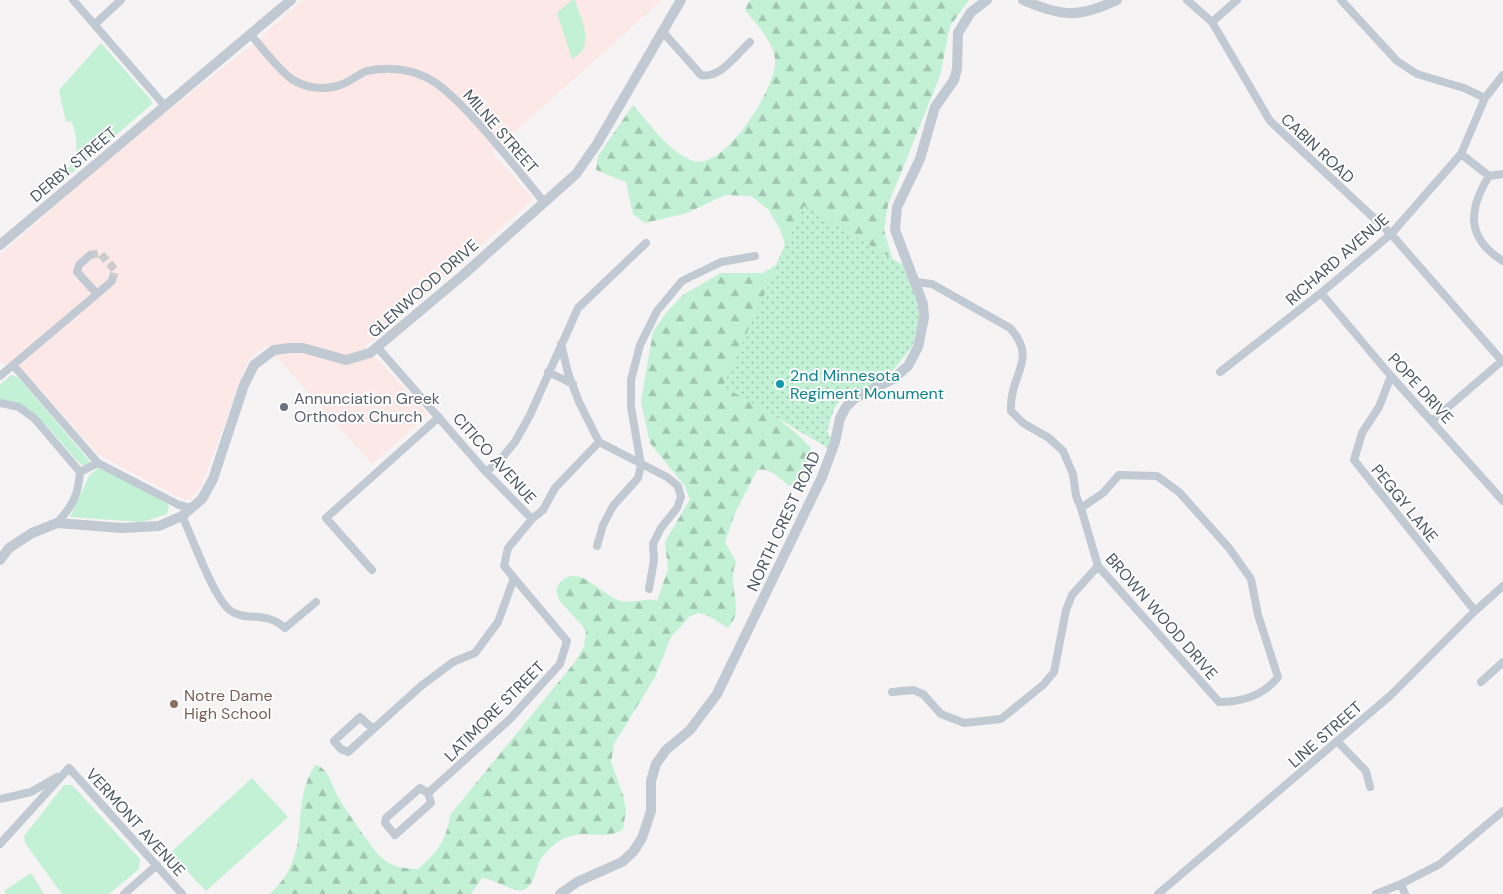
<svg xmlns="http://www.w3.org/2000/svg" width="1503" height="894" viewBox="0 0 1503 894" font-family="'DM Sans',sans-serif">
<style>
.medical{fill:#fce8e6}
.green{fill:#c3f1d5}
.forest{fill:url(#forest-firs)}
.park{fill:url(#park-dots)}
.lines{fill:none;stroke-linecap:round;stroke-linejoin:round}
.minor-tunnel{stroke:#caccce;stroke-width:8;stroke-dasharray:8 4;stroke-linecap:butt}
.minor{stroke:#c1cad2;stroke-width:8}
.tertiary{stroke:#c1cad2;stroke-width:10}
.culture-dot{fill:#0f9aa8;stroke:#fff;stroke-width:2}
.worship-dot{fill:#6b7280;stroke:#fff;stroke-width:2}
.education-dot{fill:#8d6e63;stroke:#fff;stroke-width:2}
.labels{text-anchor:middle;stroke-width:4;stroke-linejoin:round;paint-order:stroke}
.street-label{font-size:16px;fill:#4a5661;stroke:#fff}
.culture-label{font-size:16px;fill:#0d838f;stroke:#fff;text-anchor:start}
.worship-label{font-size:16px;fill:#5b616d;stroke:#fff;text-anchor:start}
.education-label{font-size:16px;fill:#785e54;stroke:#fff;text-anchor:start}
</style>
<defs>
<pattern id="forest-firs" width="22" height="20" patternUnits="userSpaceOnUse" patternTransform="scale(1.25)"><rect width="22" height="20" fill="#c3f1d5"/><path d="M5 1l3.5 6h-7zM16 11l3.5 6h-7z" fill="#a0c6b0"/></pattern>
<pattern id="park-dots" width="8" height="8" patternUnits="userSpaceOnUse" patternTransform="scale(1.25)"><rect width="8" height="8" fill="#c3f1d5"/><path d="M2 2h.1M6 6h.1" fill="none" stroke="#a0c6b0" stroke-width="1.8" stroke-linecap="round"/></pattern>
</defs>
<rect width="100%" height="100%" fill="#f5f3f3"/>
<path class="medical" d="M 303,0 L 662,0 L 492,152 L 533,199 L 379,337 L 365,346 L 428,414 L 372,464 L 267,346 L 259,350 L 247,362 L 201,487 L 191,499 L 184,500 L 98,454 L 24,371 L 0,362 L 0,255 L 121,147 L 250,47 Z"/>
<path class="green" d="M 572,0 L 575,0 C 581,21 597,46 572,59 L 557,13 Z
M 101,43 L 151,100 L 152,104 L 44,197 L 39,190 L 43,187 L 47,190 C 71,170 85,153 71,121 L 66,122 L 59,90 Z
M 11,375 L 18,377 L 91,463 L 84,466 L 79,463 C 55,437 37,405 0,401 L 0,385 Z
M 98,468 L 103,468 L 167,503 L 169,507 L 167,514 L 142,522 L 70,517 L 89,476 Z
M 252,778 L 288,817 L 206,891 L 170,853 Z
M 64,785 L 72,785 L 140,859 L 139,869 L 109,894 L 62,894 L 25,843 L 24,836 Z
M 31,873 L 44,894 L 6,894 L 4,891 Z"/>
<path class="forest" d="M 750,0 L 969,0 L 950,26 L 940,76 L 888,205 L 884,230 L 894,265 L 769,410 C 782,424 799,433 811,448 C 794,524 786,464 757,470 L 735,513 L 725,542 L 736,562 C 726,586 746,609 728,628 L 707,615 L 699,613 L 690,616 L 671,637 L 655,677 L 614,744 L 611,762 L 623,795 L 626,810 L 623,829 C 603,843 582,825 556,843 C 550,848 544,854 540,860 C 536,869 534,886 523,890 C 514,893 494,879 482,878 L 471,894 L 270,894 C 316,851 287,810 315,765 C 328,767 331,784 337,795 C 343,806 372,849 382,858 C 391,867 405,869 418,869 C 438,851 446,842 450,815 L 575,662 L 584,647 L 586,630 L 559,600 L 556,589 C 573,557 599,593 618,600 C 630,605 645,597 657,601 L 668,569 L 665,542 L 690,499 L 684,485 L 650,443 L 646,425 L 641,401 L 653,332 L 665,314 L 683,295 L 721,273 L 763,273 L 776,265 L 785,245 L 780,229 L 768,209 L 751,196 L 725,195 L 687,213 L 645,223 L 633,214 L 626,182 L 596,170 L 598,156 L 633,105 C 650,124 669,153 694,161 C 724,171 779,85 775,58 C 772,40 756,24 745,10 Z"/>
<path class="park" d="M 804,206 L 903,265 L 918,305 L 919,321 L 912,347 L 889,375 L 849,397 L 842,397 L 834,409 L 827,431 L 831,439 L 828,448 L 723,386 Z"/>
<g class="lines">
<path class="minor-tunnel" d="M 90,255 L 100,253 L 115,270 L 112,281"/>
<path class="minor" d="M 73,0 L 165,106
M 1187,0 L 1212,22 L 1270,121 L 1391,234 L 1503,362
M 1341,0 L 1397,61 L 1417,74 L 1464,88 L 1485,98
M 1212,22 L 1237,0
M 95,24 L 121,0
M 662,31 L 701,75 C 720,79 737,54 750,42
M 251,35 C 263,49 275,65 289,77 C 303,88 324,91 340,85 C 350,82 358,74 367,71 C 387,67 405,68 423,76 C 456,88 519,172 544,202
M 1461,154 L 1489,176 L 1503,174
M 1489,176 C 1468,210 1466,238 1503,261
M 90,255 L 79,265 L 77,272 L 97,294 L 112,281
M 916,282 L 932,284 L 1010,328 C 1039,360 1009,374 1011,411 L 1023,423 L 1049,438 L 1063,451 L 1073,474 L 1076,496 L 1081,508 L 1098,566 L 1219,702 C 1242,702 1263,696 1278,677 L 1258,615 L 1251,579 L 1229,548 L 1179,492 L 1157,476 L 1119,475 L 1103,493 L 1081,508
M 1321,293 L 1391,376 L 1503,501
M 561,344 L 568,373 L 579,402 L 599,442 L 667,477 L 678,486 L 681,497 L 677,508 L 661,528 L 653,544 L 654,560 L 649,589
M 378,348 L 486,472 L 532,519
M 14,366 L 98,463 L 179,505 L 191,508
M 548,372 L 573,384
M 1220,372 L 1321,293 L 1391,234 L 1461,154 L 1485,98 L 1503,75
M 0,376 L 97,294
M 1391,376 L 1379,407 L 1362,433 L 1354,460 L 1475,611
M 0,403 L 19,407 L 35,419 L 80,472
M 1432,421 L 1503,360
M 80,472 L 98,463
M 486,472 L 501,459 L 515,442 L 530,415 L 578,308 L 646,243
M 182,516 C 192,536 214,600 231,611 C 247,622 265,610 285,628 L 316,602
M 57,523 C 73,505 78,496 80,472
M 597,546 L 603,525 L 613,506 L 638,478 L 641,465 L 631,407 L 631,380 L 640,345 L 657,311 L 682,281 L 721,262 L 755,256
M 372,570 L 326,518 L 439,417
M 1481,682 L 1503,662
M 892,692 L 913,690 L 923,694 L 941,714 L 964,723 L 1001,719 L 1043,685 L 1054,672 L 1066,610 L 1072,595 L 1098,566
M 373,729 L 360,717 L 334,741 L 341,749 L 348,752 L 421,686 L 453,662 L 475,653 L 498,622 L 514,578
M 1338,742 L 1366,771 L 1370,787
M 69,768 L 182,894
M 428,793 L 431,803 L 395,835 L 385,823 L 386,818 L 420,788 L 428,793 L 510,719 L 560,664 L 567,641 L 504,566 L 508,548 L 532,519 L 543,510 L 555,488 L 599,442
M 0,799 L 31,792 L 57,777
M 0,844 L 69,768
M 1401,884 L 1405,894
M 124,894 L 157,865
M 1158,894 L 1391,695 L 1475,611 L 1503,586
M 1376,894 L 1401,884 L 1440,864 L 1503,811"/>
<path class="tertiary" d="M 1023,0 C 1062,17 1079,18 1117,0
M 0,245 L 291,0
M 0,560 L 9,548 L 32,533 L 57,523 L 122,528 L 159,526 L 182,516 L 202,499 L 213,479 L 244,385 L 254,365 L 274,350 L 290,348 L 303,348 L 346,360 L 370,353 L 463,275 L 576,174 L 597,144 L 681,0
M 560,894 L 577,882 L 622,862 L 633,852 L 642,838 L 651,811 L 651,781 L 656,764 L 666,750 L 690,730 L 717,694 L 822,477 L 835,442 L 840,418 L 846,407 L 855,398 L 893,379 L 908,366 L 918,347 L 924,318 L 923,304 L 895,230 L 897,207 L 920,159 L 935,107 L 954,80 L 957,69 L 958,33 L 971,12 L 987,0"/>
</g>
<circle class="culture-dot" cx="780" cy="384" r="5"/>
<circle class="worship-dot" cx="284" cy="407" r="5"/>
<circle class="education-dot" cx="174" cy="704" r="5"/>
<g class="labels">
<g class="street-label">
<text transform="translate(501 131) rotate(49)" y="6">MILNE STREET</text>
<text transform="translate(1318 148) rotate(43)" y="6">CABIN ROAD</text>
<text transform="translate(73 164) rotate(-40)" y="6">DERBY STREET</text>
<text transform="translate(1337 259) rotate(-41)" y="6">RICHARD AVENUE</text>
<text transform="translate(423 288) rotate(-41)" y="6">GLENWOOD DRIVE</text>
<text transform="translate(1421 388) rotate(48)" y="6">POPE DRIVE</text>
<text transform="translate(495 458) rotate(48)" y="6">CITICO AVENUE</text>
<text transform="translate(1405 503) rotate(51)" y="6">PEGGY LANE</text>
<text transform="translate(783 521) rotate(-65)" y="6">NORTH CREST ROAD</text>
<text transform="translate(1162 616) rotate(49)" y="6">BROWN WOOD DRIVE</text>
<text transform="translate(494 711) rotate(-45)" y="6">LATIMORE STREET</text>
<text transform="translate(1325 734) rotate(-41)" y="6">LINE STREET</text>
<text transform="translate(136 822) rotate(48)" y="6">VERMONT AVENUE</text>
</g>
<g class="culture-label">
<text x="790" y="381">2nd Minnesota<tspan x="790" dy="18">Regiment Monument</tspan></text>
</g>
<g class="worship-label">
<text x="294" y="404">Annunciation Greek<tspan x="294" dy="18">Orthodox Church</tspan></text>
</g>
<g class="education-label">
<text x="184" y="701">Notre Dame<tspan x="184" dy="18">High School</tspan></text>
</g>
</g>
</svg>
